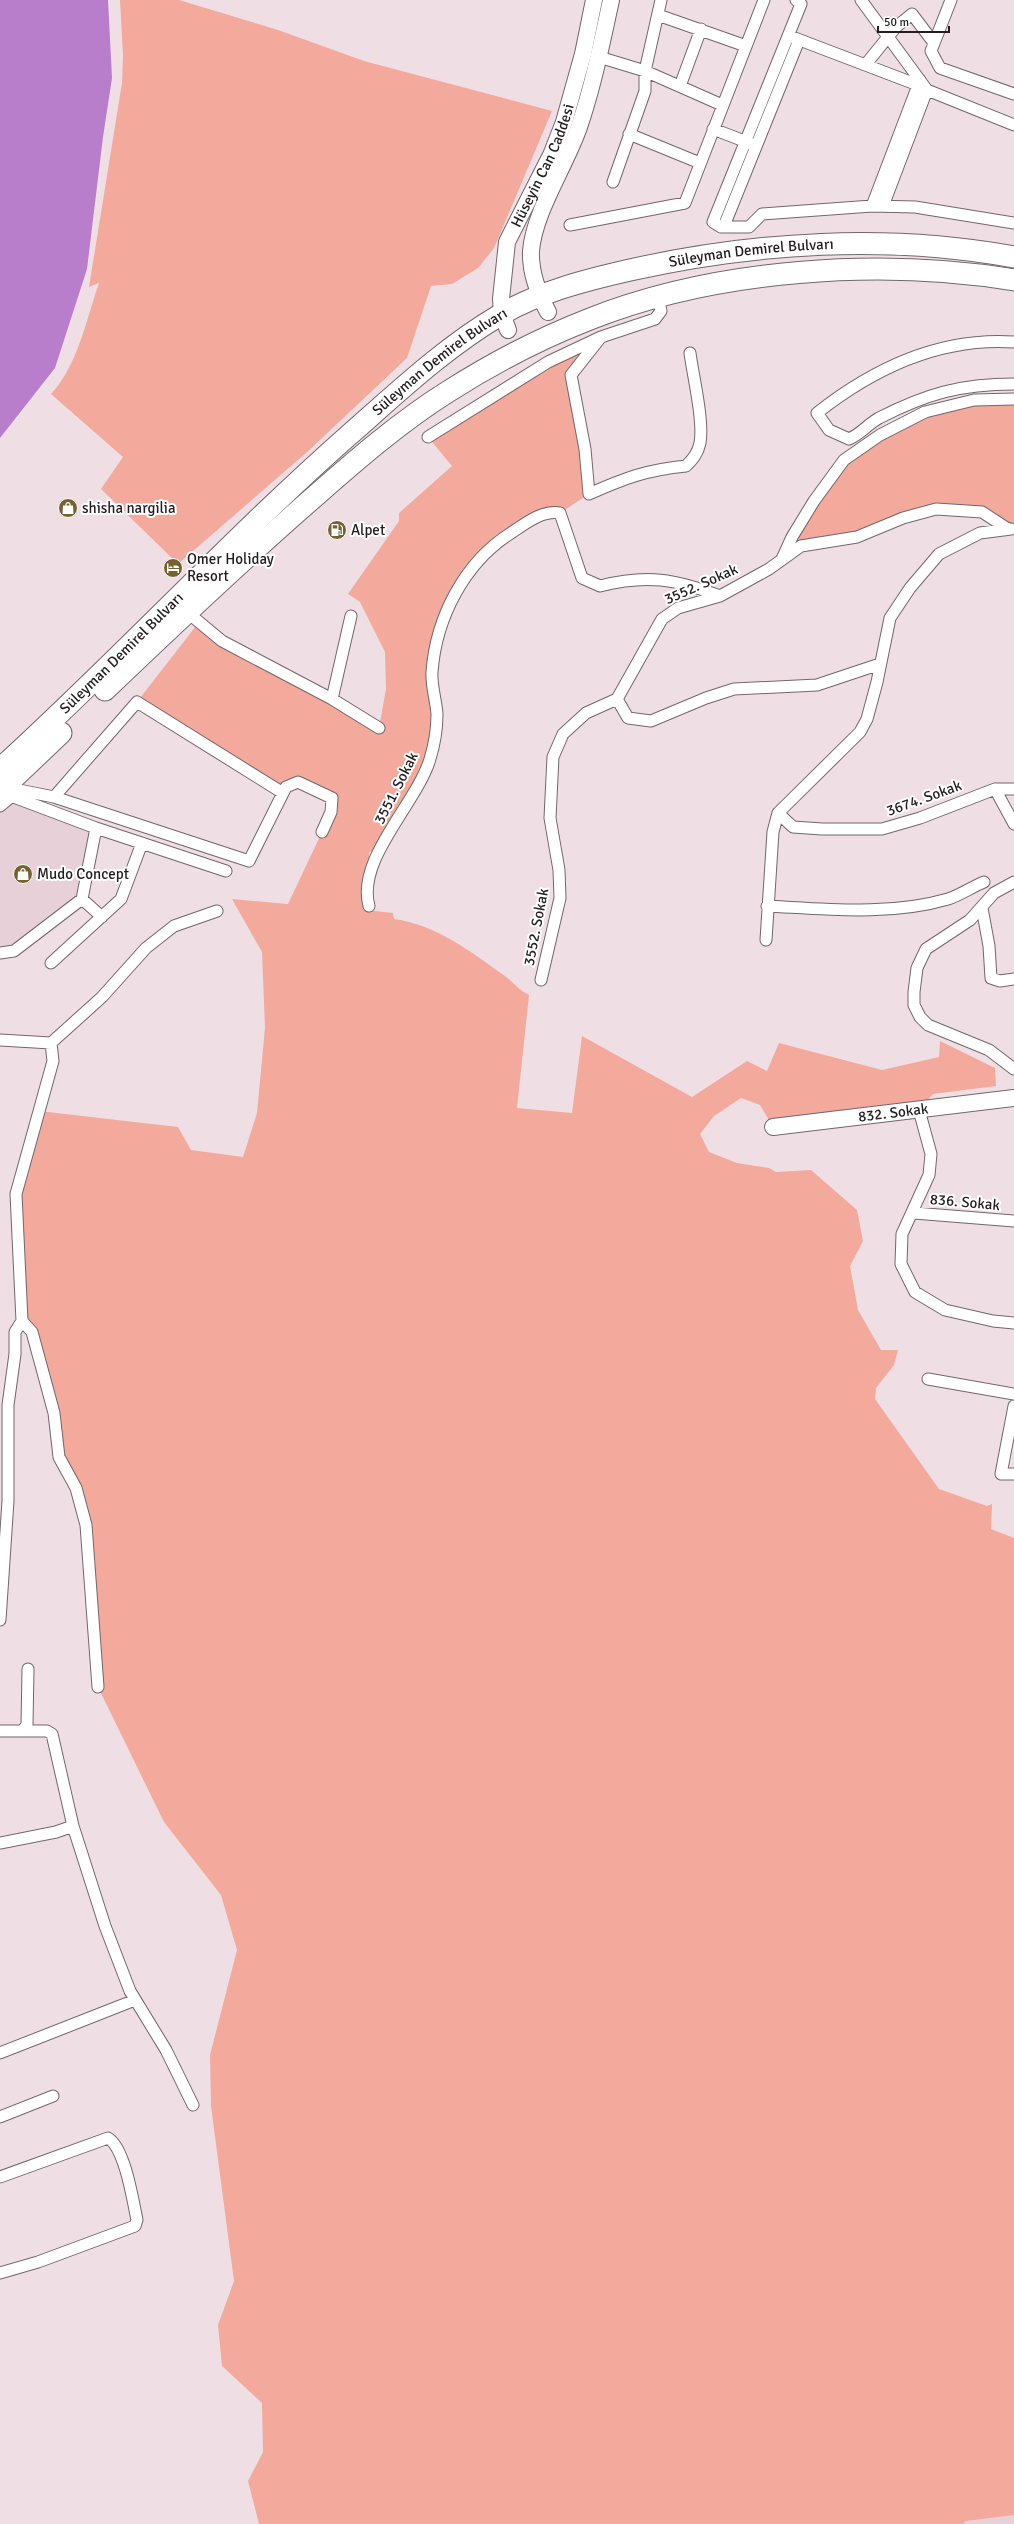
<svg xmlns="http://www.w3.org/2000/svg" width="1014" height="2524" viewBox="0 0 1014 2524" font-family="Signika,sans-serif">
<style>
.built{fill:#e8d0d8}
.green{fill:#f3a99b}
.water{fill:#b87dcb}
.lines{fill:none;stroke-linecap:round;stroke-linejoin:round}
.street-casing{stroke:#73666a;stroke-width:13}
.secondary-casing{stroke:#73666a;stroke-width:18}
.highway-casing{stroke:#73666a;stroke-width:23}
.street{stroke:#fff;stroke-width:11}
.secondary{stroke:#fff;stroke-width:16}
.highway{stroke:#fff;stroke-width:21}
.labels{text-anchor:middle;stroke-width:4;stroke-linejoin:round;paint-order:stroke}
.street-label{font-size:15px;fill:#231d1f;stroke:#fff}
.poi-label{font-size:15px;fill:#231d1f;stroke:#fff;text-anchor:start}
</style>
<rect width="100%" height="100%" fill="#efdfe5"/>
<path class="built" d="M 11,796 L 96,828 L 82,899 L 14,951 L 0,953 L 0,806 Z
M 1014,2515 L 1014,2524 L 963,2524 L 966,2521 Z"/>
<path class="green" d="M 120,0 L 179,0 L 278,30 L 364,61 L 552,111 L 494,248 L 478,268 L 452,284 L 431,286 L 407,358 L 306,453 L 178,564 L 101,489 L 123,457 L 51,394 C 78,365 86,320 99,283 L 89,287 L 122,83 L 123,55 Z
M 601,337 L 571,375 L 589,494 L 560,513 L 506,536 L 456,590 L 436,647 L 437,715 L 430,759 L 381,849 L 369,852 L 370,873 L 367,910 L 393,913 L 394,919 C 437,925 471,952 505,976 C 514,983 519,990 529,995 L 517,1108 L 572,1113 L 582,1036 L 692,1097 L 747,1061 L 767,1071 L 779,1043 L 882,1070 L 939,1057 L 940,1041 L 995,1068 L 996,1086 L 933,1094 L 919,1110 L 773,1127 L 760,1105 L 741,1098 L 714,1116 L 700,1134 L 709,1152 L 737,1163 L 769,1168 L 776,1172 L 811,1170 L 857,1210 L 863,1241 L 850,1266 L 858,1310 L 881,1350 L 898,1350 L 894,1365 L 876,1388 L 875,1399 L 939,1489 L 987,1506 L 992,1504 L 991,1529 L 1014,1538 L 1014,2515 L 966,2521 L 963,2524 L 259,2524 L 248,2481 L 263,2452 L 262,2403 L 222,2366 L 218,2325 L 234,2281 L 211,2106 L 210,2055 L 237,1950 L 221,1895 L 164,1822 L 98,1687 L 86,1525 L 59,1457 L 32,1332 L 22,1321 L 15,1216 L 39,1111 L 178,1127 L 191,1150 L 243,1157 L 257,1113 L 265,1028 L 262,952 L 232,899 L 288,904 L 322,832 L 332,798 L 298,782 L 283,793 L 137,702 L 199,622 L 379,728 L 386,689 L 385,652 L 360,602 L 348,594 L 399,521 L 399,513 L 452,466 L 428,437 Z
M 1014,399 L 1014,530 L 982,512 L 936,509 L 857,537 L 801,546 L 782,560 L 844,460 L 925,412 Z"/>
<path class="water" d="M 0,0 L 108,0 L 112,78 L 103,137 L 87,269 L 55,368 L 0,438 Z"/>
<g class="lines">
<defs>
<path id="street" d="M 796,0 L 801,4 L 713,222 L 721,227 L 749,227 L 762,214 L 872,206 L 915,207 L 1014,223
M 861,0 L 927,90 L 1014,125
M 951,0 L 931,51 L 940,68 L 1014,94
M 658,15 L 746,46
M 792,37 L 918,85
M 599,57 L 645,71 L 722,105
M 866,64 L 896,27 L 912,14 L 934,43
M 680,86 L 701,29
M 713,129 L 752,144
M 629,134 L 700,163
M 613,182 L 645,91 L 645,71 L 661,0
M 872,206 L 920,80
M 883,206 L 927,90
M 570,225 L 685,203 L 764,0
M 724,226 L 799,40
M 601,337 L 571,375 L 585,449 L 589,494 C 625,478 646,470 686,466 C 693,459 698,453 700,443 C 704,421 693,376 690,353
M 1014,342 C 940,337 874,368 817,413 L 829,430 L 849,439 C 861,434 868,424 879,418 C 926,394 960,384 1014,384
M 428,437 L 548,362 L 601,337 L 655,319 L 661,311 L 658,297
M 782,559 L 792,537 L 814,501 L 844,460 L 880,435 L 925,412 L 974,400 L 1014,399
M 187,612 L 222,641 L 332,699 L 379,728
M 332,699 L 351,616
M 617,699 L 628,718 L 651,721 L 706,698 L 734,689 L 817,685 L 880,664
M 995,789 L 1014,789
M 11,796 L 96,828 L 226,871
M 54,797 L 137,702 L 283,793
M 0,806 L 19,790 L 54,797 L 249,861 L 286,787 L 298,782 L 332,798 L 331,812 L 322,832
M 778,813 L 793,827 L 822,829 L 882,829 L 920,818 L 995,789 L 1014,824
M 1014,882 L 994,893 L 970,920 L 926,949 L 917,968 L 914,992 L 914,1005 L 920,1017 L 928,1025 L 989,1050 L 1014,1069
M 82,899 L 102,917
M 369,906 C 356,859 417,803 430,759 C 434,746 437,727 437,714 C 436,700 431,685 432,672 C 436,617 465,562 511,533 C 526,523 542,510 560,513 L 582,578 L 600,586 C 647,574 675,579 720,596
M 767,906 C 826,909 890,916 948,899 C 960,895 972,887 984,882
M 982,908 L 989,946 L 991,978 L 1000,981 L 1014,979
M 766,940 L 773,832 L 778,813 L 860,732 L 867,719 L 877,682 L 890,618 L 910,588 L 939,554 L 980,533 L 1011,529
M 0,953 L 14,951 L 82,899 L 96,828
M 51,963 L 121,899 L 142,843
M 541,980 L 560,898 L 559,870 L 550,818 L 553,757 L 563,734 L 586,713 L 617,699 L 662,619 L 678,608 L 720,596 L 769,569 L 801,546 L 857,537 L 903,518 L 936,509 L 982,512 L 1008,529
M 0,1040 L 51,1043 L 102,997 L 146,948 L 174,926 L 217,911
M 919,1110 L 931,1154 L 929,1175 L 902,1234 L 901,1264 L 915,1292 L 945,1310 L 993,1321 L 1014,1323
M 914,1213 L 1014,1221
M 22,1321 L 32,1332 L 54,1413 L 59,1457 L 76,1488 L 86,1525 L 98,1687
M 928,1379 L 1014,1394
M 1014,1406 L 1001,1474 L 1014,1474
M 0,1620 L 8,1501 L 8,1405 L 15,1354 L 15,1332 L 22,1321 L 16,1194 L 53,1061 L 51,1043
M 23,1730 L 27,1725 L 28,1669
M 0,1731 L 47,1731 L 52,1734 L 73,1826 L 105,1926 L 130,1991 L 166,2050 L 193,2105
M 0,1843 L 56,1832 L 73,1826
M 0,2053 L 135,2000
M 0,2117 L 53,2096
M 0,2177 L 108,2138 C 125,2148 133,2201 137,2220 L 135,2226 L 38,2262 L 0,2273"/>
<g id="secondary">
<path d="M 548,312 C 538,293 530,272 531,251 C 534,212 566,165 579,127 C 593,86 602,42 611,0"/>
<path id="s1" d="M 508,330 L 502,314 L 501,299 L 507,242 L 552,153 L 564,122 L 583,54 L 594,0"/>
<path id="s2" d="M 773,1127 L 1014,1098"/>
</g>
<g id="highway">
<path d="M 105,690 C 173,625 242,560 313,498 C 356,460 401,421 449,391 C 493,363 541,338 590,319 C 716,269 880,258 1014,280"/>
<path id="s3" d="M 0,769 C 119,661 228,542 349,435 C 397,393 444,348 500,315 C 539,292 586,280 630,270 C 755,242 888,234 1014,257"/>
<path d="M 0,791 L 61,733"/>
</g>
</defs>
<use href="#street" class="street-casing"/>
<use href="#secondary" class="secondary-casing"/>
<use href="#highway" class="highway-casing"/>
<use href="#street" class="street"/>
<use href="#secondary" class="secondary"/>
<use href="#highway" class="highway"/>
</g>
<defs>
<symbol id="shop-disc" viewBox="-11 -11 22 22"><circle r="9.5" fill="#766130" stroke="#fff"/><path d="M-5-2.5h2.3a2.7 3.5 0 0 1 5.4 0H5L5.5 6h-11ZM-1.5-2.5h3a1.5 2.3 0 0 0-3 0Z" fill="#fff"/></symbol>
<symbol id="fuel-disc" viewBox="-11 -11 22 22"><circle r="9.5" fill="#766130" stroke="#fff"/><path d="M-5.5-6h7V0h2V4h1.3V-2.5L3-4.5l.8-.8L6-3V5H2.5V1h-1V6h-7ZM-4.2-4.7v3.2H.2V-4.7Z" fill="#fff"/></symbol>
<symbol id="hotel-disc" viewBox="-11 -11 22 22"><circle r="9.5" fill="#766130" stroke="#fff"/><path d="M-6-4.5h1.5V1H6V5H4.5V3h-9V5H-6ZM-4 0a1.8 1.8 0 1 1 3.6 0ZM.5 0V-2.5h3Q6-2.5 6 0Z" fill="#fff"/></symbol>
</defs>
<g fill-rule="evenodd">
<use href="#shop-disc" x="57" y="497" width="22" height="22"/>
<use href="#fuel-disc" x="326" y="519" width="22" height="22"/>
<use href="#hotel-disc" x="162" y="557" width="22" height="22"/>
<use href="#shop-disc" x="12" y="863" width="22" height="22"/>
</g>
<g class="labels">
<g class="street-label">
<text dy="5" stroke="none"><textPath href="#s1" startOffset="174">Hüseyin Can Caddesi</textPath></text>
<text dy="5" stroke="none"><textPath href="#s3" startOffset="937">Süleyman Demirel Bulvarı</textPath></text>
<text dy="5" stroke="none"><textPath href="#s3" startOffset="600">Süleyman Demirel Bulvarı</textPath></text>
<text transform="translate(701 584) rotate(-24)" y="5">3552. Sokak</text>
<text dy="5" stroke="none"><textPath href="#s3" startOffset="168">Süleyman Demirel Bulvarı</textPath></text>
<text transform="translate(396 788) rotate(-63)" y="5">3551. Sokak</text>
<text transform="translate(924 798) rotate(-20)" y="5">3674. Sokak</text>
<text transform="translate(536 927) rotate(-79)" y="5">3552. Sokak</text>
<text dy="5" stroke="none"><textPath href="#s2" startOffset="121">832. Sokak</textPath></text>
<text transform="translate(965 1202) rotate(5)" y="5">836. Sokak</text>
</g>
<g class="poi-label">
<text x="82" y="513">shisha nargilia</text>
<text x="351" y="535">Alpet</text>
<text x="187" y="564">Omer Holiday<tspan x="187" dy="17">Resort</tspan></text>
<text x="37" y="879">Mudo Concept</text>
</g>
</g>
<path d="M878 26v6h71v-6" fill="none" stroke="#231d1f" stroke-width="2"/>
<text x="884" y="26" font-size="12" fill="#231d1f" stroke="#ffffff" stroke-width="3" paint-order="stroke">50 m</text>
</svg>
